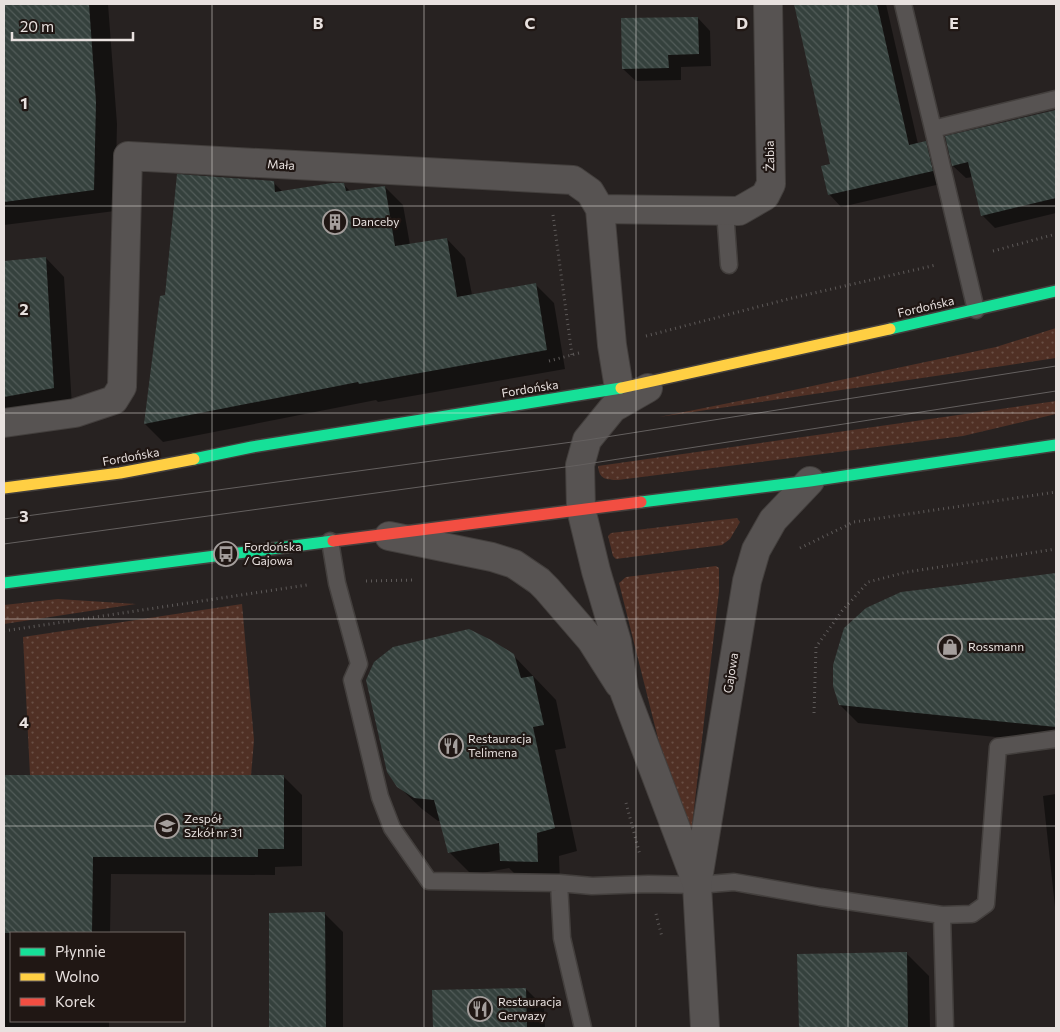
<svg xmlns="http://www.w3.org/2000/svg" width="1060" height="1032" viewBox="0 0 1060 1032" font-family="Commissioner,sans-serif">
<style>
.grass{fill:url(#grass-dots)}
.shadow{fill:#0007}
.building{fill:url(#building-back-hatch)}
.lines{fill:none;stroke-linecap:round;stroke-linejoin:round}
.lane-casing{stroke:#433f3d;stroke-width:19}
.street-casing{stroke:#433f3d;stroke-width:30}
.fast-casing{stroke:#433f3d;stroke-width:14}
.slow-casing{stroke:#433f3d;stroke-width:14}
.jam-casing{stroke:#433f3d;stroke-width:14}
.path{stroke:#5d5958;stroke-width:3;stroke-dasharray:1 4;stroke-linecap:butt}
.lane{stroke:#575352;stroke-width:16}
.street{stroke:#575352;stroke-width:28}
.fast{stroke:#16e098;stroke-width:11}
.slow{stroke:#ffcf43;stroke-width:11}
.jam{stroke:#f24e42;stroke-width:11}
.tram{stroke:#64605f;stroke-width:1}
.grid{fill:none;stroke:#e8e1df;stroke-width:1;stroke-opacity:0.55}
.labels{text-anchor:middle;stroke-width:4.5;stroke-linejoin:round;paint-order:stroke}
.street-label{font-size:12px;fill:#e8e1df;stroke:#201714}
.poi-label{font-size:12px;fill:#e8e1df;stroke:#201714;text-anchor:start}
.grid-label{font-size:16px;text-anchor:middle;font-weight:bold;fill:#e8e1df;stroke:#201714;stroke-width:4.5;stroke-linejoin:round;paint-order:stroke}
</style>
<defs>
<pattern id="grass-dots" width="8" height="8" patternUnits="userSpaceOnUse" patternTransform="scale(1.25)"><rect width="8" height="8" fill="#503025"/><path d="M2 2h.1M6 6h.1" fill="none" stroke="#694e44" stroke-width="1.8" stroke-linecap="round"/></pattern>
<pattern id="building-back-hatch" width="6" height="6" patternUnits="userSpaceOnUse" patternTransform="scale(1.25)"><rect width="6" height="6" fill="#35413d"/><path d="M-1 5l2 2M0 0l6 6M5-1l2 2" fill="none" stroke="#525c59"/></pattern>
</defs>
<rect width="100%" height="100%" fill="#272221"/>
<path class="grass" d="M 1056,328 L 1056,358 L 659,417 L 784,392 L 996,347 Z
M 1056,401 L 1056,414 L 963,436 L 618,480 C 606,480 599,479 598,466 Z
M 737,518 L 740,522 L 730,539 L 722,545 L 616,559 L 613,556 L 608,536 L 611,533 Z
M 716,566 L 719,568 L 719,591 L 690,844 L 684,842 L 619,583 L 626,577 Z
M 58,599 L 136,604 L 4,624 L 4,605 Z
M 242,604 L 254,740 L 251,776 L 30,775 L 23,637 Z"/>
<path class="shadow" d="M 4,4 L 108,4 L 117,124 L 115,211 L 4,225 Z
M 795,4 L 886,4 L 918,144 L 925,142 L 938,155 L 945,183 L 841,207 L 829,194 L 832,164 Z
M 698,18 L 710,31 L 711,66 L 681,67 L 681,80 L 636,81 L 623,69 Z
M 1056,111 L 1056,213 L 995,228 L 982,215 L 973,177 L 966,178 L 953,166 L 947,137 Z
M 273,182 L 283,192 L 344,185 L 351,192 L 385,187 L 403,205 L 410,245 L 447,239 L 465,258 L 472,295 L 535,284 L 554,303 L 565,369 L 378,402 L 376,400 L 163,442 L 145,424 L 166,296 Z
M 46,258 L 64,277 L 72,406 L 4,418 L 4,262 Z
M 1056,575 L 1056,743 L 858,723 L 840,705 L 902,593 Z
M 513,655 L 556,700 L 566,748 L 555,750 L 577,851 L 559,856 L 560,884 L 524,883 L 509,868 L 472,875 L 449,852 L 441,821 L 438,821 L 422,809 L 398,786 Z
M 4,776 L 284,777 L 302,795 L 302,866 L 275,867 L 275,875 L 111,874 L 110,933 L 11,933 L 11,1021 L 109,1021 L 109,1028 L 4,1028 Z
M 1056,794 L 1056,916 L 1043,796 Z
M 270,914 L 325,914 L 343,932 L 343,1028 L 271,1028 Z
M 906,953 L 929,976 L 930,1028 L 800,1028 L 798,956 Z
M 526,989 L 544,1007 L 545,1028 L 434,1028 L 433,991 Z"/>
<path class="building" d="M 4,4 L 89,4 L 96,102 L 94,190 L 4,202 Z
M 794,4 L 877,4 L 909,145 L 926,141 L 933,171 L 828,195 L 821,166 L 830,164 Z
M 698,17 L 699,54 L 668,55 L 669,68 L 622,69 L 621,18 Z
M 1056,110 L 1056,198 L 981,216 L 968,162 L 952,166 L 945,136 Z
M 177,174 L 274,181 L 275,192 L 332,183 L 344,183 L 346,191 L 385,186 L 395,246 L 447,238 L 457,297 L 536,283 L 547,350 L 359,384 L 358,382 L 144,424 L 160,296 L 165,295 Z
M 46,257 L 54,388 L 4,397 L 4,261 Z
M 1056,573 L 1056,727 L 839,705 L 833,686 L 833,665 L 844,628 L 866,608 L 901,592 Z
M 469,629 L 491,640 L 514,654 L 521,678 L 533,676 L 544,725 L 533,727 L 555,828 L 537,833 L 538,862 L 500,861 L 499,843 L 448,853 L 434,800 L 414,798 L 397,787 L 387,772 L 366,680 L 374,662 L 393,647 Z
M 4,775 L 284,775 L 284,849 L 258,849 L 258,857 L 93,857 L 92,933 L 4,933 Z
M 325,912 L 326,1028 L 269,1028 L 269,913 Z
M 907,952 L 908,1028 L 799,1028 L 797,954 Z
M 526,988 L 527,1028 L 433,1028 L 432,990 Z"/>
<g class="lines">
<defs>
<path id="lane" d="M 903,4 L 933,129 L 1056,99
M 933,129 L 976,310
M 725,211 L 729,265
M 330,541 L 337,583 L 359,664 L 352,680 L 380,797 L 392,828 L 429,881 L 559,883 L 592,886 L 648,884 L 697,885 L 734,882 L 820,897 L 942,915 L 945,1028
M 559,883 L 562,938 L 583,1028
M 942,915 L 972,914 L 986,904 L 998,747 L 1056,739"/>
<path id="street" d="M 600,209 L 739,211 L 765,196 L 771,184 L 768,4
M 648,388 L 613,408 L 587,440 L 580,465 L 581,509 L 596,571 L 617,642 L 624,691 L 697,884
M 4,423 L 75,413 L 114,400 L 122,387 L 128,156 L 573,180 L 590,192 L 600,209 L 612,345 L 619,388
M 389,536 L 492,557 L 514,564 L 539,581 L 547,589 L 591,640 L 619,684
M 705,1028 L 697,885 L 747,581 L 756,550 L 773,520 L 810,481"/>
<path id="fast" d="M 890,329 L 1056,291
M 194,459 L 252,447 L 621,388
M 641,502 L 810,481 L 1056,445
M 4,583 L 333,541"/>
<path id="slow" d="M 621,388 L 890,329
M 4,488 L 120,473 L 194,459"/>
<path id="jam" d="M 333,541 L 641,502"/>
</defs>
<use href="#lane" class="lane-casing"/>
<use href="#street" class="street-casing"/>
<use href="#fast" class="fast-casing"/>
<use href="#slow" class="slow-casing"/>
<use href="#jam" class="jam-casing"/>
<path class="path" d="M 553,215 L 572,355
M 993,251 L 1056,234
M 646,336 L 788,299 L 936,265
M 549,361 L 579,353
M 800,548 L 854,522 L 1056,492
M 366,581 L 415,580
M 4,631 L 307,585
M 814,713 L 816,647 L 842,611 L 868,582 L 907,572 L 1056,549
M 626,803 L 640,855
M 656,914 L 662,937"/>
<use href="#lane" class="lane"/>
<use href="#street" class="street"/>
<use href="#fast" class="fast"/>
<use href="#slow" class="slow"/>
<use href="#jam" class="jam"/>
<path class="tram" d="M 4,519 L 587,440 L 1056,366
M 4,544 L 580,465 L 1056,391"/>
</g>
<path class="grid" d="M 212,4 L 212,1028M 424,4 L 424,1028M 636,4 L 636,1028M 848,4 L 848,1028M 4,206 L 1056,206M 4,413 L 1056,413M 4,619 L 1056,619M 4,826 L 1056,826"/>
<defs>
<symbol id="building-ring" viewBox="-11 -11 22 22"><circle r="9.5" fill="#201714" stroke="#a49e9c" stroke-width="1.5"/><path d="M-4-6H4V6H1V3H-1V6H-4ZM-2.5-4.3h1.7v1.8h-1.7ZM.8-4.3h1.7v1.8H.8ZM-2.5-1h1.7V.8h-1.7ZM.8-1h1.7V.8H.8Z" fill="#a49e9c"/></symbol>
<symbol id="bus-ring" viewBox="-11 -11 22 22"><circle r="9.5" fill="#201714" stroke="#a49e9c" stroke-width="1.5"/><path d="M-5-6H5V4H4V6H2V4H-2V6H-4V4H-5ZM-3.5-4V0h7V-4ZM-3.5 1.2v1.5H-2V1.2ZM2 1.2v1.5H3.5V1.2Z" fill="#a49e9c"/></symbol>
<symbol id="shop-ring" viewBox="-11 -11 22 22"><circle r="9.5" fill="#201714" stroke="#a49e9c" stroke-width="1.5"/><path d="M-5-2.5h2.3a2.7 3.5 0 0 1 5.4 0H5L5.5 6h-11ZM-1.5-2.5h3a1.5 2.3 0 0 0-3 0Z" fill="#a49e9c"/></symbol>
<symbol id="restaurant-ring" viewBox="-11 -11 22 22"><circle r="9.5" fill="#201714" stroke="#a49e9c" stroke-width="1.5"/><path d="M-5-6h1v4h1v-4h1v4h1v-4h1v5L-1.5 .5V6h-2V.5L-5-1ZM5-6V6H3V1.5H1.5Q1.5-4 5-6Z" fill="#a49e9c"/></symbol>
<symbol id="school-ring" viewBox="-11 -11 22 22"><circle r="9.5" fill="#201714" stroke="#a49e9c" stroke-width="1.5"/><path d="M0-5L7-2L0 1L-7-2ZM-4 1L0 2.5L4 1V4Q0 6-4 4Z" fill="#a49e9c"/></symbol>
</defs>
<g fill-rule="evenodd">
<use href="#building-ring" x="321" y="208" width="28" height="28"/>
<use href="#bus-ring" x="212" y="540" width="28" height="28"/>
<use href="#shop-ring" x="936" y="633" width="28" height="28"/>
<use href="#restaurant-ring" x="437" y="732" width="28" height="28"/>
<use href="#school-ring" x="153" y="812" width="28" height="28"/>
<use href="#restaurant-ring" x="466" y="995" width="28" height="28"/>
</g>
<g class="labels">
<g class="street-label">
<text transform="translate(770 156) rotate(-91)" y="4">Żabia</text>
<text transform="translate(281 165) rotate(3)" y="4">Mała</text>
<text transform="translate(926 307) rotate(-13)" y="4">Fordońska</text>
<text transform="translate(530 389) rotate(-9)" y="4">Fordońska</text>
<text transform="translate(131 457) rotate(-10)" y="4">Fordońska</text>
<text transform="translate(731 673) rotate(-81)" y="4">Gajowa</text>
</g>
<g class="poi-label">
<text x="352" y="226">Danceby</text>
<text x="244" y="551">Fordońska<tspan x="244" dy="14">/ Gajowa</tspan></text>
<text x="968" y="651">Rossmann</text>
<text x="468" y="743">Restauracja<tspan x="468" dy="14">Telimena</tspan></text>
<text x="184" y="823">Zespół<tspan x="184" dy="14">Szkół nr 31</tspan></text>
<text x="498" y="1006">Restauracja<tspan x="498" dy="14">Gerwazy</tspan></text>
</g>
</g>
<g class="grid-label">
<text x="318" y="29">B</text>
<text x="530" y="29">C</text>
<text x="742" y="29">D</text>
<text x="954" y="29">E</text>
<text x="24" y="109">1</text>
<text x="24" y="315">2</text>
<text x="24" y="522">3</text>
<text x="24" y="728">4</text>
</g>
<rect width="1060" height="1032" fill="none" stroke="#e8e1df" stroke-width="10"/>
<rect x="10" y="932" width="175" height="90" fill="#201714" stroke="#706865"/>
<rect x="20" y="948" width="25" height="8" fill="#16e098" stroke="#706865"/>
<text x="55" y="957" font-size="15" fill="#e8e1df">Płynnie</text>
<rect x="20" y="973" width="25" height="8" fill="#ffcf43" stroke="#706865"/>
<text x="55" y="982" font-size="15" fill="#e8e1df">Wolno</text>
<rect x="20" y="998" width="25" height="8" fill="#f24e42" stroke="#706865"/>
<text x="55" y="1007" font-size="15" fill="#e8e1df">Korek</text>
<path d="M12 32v8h121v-8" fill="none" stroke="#e8e1df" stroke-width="2.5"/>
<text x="20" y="32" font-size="15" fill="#e8e1df" stroke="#201714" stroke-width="4" paint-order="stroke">20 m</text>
</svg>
